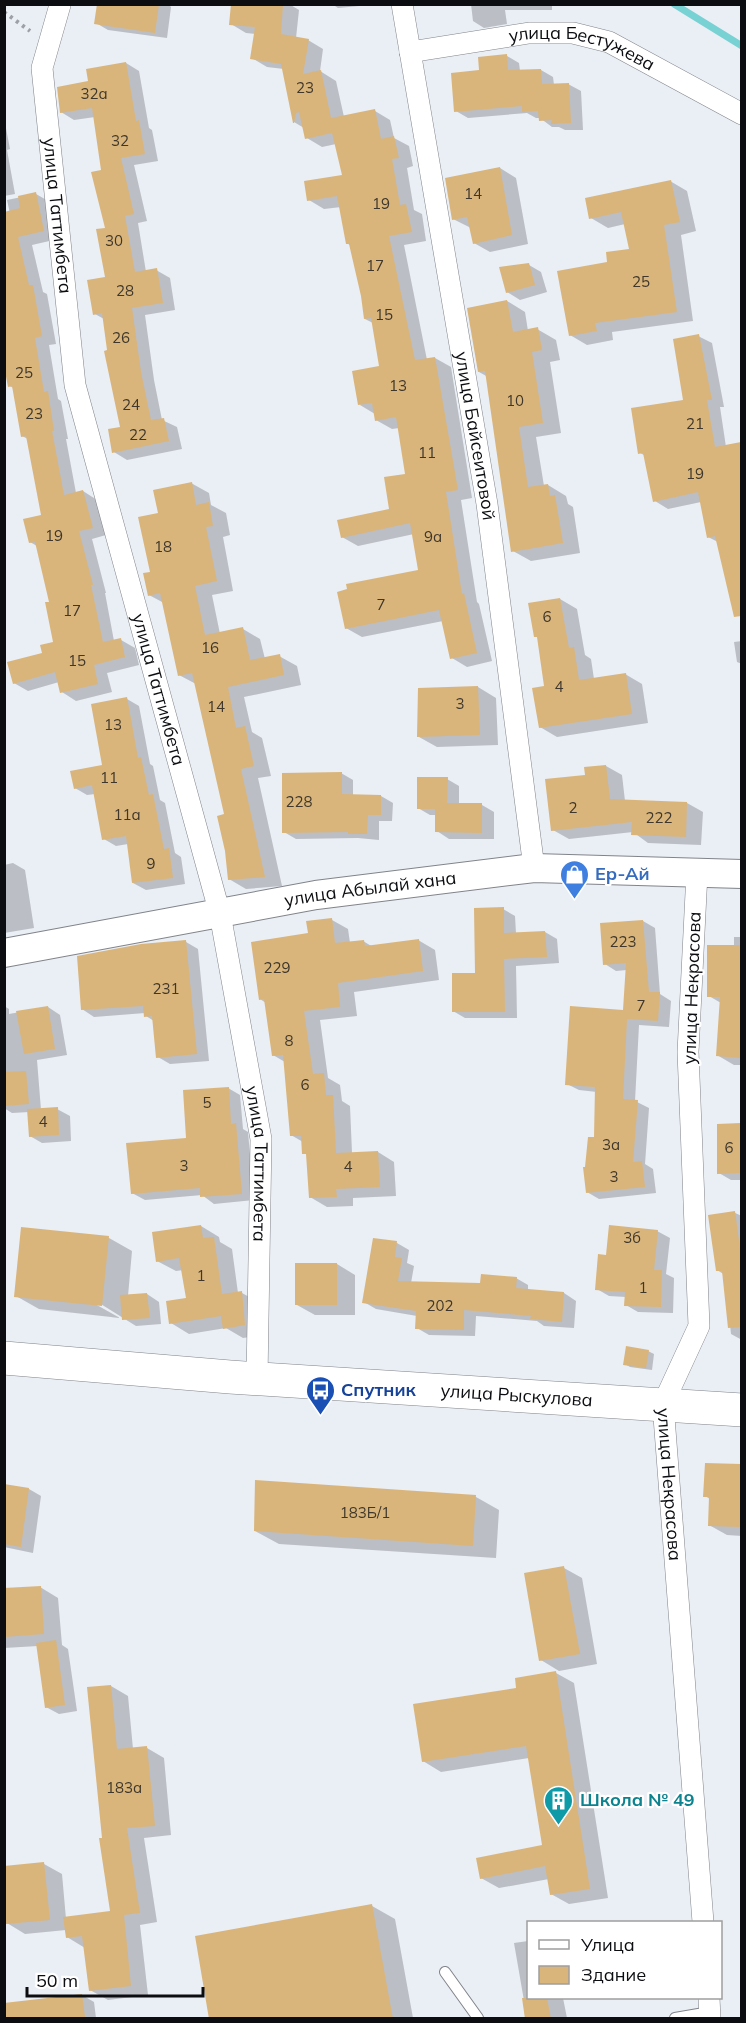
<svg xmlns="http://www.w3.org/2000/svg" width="746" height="2023" viewBox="0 0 746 2023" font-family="Mulish,sans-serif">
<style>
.shadow{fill:#0003}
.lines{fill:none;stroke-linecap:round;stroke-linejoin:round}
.stream{stroke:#78d1d3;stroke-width:7}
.building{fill:#d9b57b}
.lane-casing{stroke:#80848a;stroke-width:12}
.street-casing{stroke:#80848a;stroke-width:22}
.secondary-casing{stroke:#80848a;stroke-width:30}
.primary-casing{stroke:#80848a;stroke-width:34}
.path{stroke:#9da0a6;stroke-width:4;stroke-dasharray:3 4.5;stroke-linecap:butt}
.lane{stroke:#fff;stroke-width:10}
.street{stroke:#fff;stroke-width:21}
.secondary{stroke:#fff;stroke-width:28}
.primary{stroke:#fff;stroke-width:33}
.labels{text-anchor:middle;stroke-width:4.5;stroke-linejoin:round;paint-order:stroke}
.number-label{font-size:15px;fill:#3f372b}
.street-label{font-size:18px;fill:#0c0d10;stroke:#fff}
.shop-label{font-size:18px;font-weight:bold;fill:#366cbe;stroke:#fff;text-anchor:start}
.transit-label{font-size:18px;font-weight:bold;fill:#164399;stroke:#fff;text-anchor:start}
.culture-label{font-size:18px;font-weight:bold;fill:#0d838f;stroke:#fff;text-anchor:start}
</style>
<rect width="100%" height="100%" fill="#eaeef5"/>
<path class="shadow" d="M 98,4 L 168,4 L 171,7 L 167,38 L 108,30 L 96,23 Z
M 232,4 L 289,4 L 299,10 L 296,38 L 308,40 L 323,49 L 320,71 L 336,81 L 344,117 L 375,111 L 390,120 L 394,138 L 409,146 L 413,166 L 407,168 L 414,210 L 422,214 L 426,241 L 404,245 L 427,360 L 435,358 L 451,367 L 472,498 L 461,500 L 477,602 L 479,604 L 492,661 L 467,667 L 452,658 L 443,621 L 362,637 L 346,628 L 420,571 L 414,534 L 358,546 L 342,537 L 391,510 L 407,475 L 399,428 L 392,429 L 376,420 L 375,414 L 360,405 L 381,368 L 373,323 L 365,319 L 362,296 L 351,246 L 347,243 L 341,207 L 324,209 L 309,200 L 344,176 L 336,144 L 322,147 L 307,138 L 304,128 L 294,122 L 284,69 L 267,67 L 252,58 L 256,34 L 246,33 L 231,24 Z
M 332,4 L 370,4 L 370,5 L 338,8 Z
M 471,4 L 552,4 L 552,10 L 505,10 L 507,24 L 484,28 L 473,21 Z
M 507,56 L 519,63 L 520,71 L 541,70 L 553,77 L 554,85 L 568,84 L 581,91 L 583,130 L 565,130 L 559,127 L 552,127 L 540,118 L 536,118 L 527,113 L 468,118 L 456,111 L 481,72 Z
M 126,63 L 139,71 L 149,128 L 152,130 L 158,161 L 134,165 L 147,221 L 138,223 L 146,272 L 156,270 L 170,278 L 175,310 L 145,315 L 154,380 L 162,420 L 177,427 L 182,449 L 127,460 L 114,452 L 121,428 L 104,319 L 95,314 L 107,278 L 107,229 L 103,171 L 95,117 L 74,120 L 61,112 L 90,83 Z
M 4,118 L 10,149 L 7,150 L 15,194 L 4,196 Z
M 500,168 L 516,178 L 528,244 L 490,252 L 474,243 L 471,228 L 453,219 Z
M 670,181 L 687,191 L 696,231 L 681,235 L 693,321 L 612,332 L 613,340 L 587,345 L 570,335 L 608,263 L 631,250 L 625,224 L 608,228 L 591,218 Z
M 36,194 L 50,202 L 58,239 L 32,245 L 43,292 L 47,294 L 56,344 L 49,345 L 58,399 L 61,401 L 68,439 L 66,439 L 76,493 L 83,491 L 97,500 L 106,535 L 92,539 L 106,593 L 105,593 L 114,641 L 121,640 L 135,648 L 139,665 L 107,673 L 112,692 L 76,701 L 62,692 L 59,682 L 28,691 L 14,683 L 55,643 L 51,603 L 37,546 L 30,542 L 42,516 L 28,439 L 22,436 L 14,388 L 9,386 L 15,236 L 7,200 Z
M 529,265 L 541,272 L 547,292 L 520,300 L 507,292 Z
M 507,301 L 525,312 L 528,331 L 537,329 L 556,340 L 560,360 L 550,362 L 561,433 L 536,437 L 544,486 L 548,485 L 566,496 L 568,504 L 573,507 L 580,553 L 531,561 L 513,551 L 488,377 L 479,372 Z
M 698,336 L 712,343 L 724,407 L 720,407 L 726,447 L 742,443 L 742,604 L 739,592 L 718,542 L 708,537 L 701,502 L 668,509 L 655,501 L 646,456 L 640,453 L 685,401 Z
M 191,483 L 209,493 L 211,505 L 226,513 L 230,535 L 223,537 L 233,591 L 212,595 L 220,634 L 243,629 L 260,639 L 265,659 L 279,656 L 297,666 L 301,685 L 244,697 L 252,732 L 262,738 L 271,776 L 258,778 L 282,886 L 246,889 L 229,879 L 226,815 L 196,684 L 179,675 L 164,603 L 149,595 L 159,514 Z
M 560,599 L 577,609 L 585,655 L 591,659 L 594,679 L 625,674 L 642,684 L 648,723 L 557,737 L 540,727 L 546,687 L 539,638 L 535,636 Z
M 742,641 L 742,664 L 737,662 L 734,642 Z
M 478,687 L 496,698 L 498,745 L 437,747 L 419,737 Z
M 127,699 L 139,706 L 150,764 L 153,766 L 160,800 L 165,803 L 175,853 L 181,857 L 185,884 L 146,890 L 133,883 L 128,844 L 116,846 L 104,839 L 95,794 L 87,795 L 75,788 L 104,766 Z
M 606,766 L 622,775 L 625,801 L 687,803 L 703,812 L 701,845 L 648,843 L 633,832 L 569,839 L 553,830 L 586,776 Z
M 341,773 L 353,780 L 353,796 L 381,796 L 393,803 L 392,821 L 379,821 L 379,840 L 358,838 L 296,839 L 284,832 Z
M 447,779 L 459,786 L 459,804 L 482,805 L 494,812 L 494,839 L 449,839 L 437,831 L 437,815 L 430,815 L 418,808 Z
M 13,863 L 25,870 L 34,928 L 4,933 L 4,865 Z
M 503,909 L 515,916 L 516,934 L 545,932 L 557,939 L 559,963 L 516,966 L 517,1018 L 465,1018 L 453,1011 L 477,975 Z
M 332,920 L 348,929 L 350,943 L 363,941 L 373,947 L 418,940 L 435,950 L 439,980 L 354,992 L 357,1016 L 320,1020 L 328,1078 L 340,1085 L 342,1101 L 350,1106 L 352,1153 L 378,1152 L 394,1162 L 396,1196 L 353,1198 L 353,1206 L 327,1207 L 310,1197 L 308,1155 L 304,1153 L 303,1142 L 291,1135 L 285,1062 L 273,1055 L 266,1003 L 260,999 L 310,935 Z
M 643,921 L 655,928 L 660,994 L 671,1001 L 669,1027 L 639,1025 L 635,1101 L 649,1108 L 645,1164 L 653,1169 L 656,1193 L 599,1199 L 587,1192 L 595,1139 L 597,1092 L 579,1090 L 567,1084 L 624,1011 L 627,970 L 616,971 L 605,964 Z
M 734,937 L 742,937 L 742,1065 L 734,1065 L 717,1055 L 721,1003 L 709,996 L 734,947 Z
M 186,942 L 198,949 L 209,1061 L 170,1064 L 158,1057 L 154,1021 L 146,1016 L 145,1013 L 94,1017 L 82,1009 Z
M 4,1006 L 9,1009 L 9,1014 L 48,1007 L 60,1015 L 67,1055 L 37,1060 L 41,1110 L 57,1109 L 70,1116 L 71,1141 L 42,1143 L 30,1136 L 29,1112 L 12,1113 L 4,1108 Z
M 228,1088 L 240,1095 L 243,1129 L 248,1132 L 254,1200 L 214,1204 L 202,1195 L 145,1200 L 132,1193 L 188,1139 Z
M 742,1124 L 742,1180 L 731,1180 L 719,1173 L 719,1125 Z
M 735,1213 L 742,1216 L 742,1340 L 731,1334 L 725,1275 L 717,1270 Z
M 201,1226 L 219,1237 L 220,1242 L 232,1249 L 238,1293 L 242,1293 L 260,1303 L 263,1335 L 243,1338 L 226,1328 L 189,1334 L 171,1323 L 187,1299 L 183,1270 L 176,1271 L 157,1261 Z
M 22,1229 L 109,1238 L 132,1251 L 128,1296 L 147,1294 L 159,1302 L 161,1324 L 136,1326 L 96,1301 L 95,1304 L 120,1318 L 39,1309 L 16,1296 Z
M 657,1231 L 670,1238 L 666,1274 L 674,1278 L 673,1313 L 638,1312 L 626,1305 L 626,1297 L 609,1296 L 597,1289 Z
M 374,1239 L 397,1243 L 409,1250 L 407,1263 L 414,1266 L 411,1283 L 482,1285 L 516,1278 L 528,1285 L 528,1290 L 564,1293 L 576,1301 L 574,1328 L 544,1326 L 537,1321 L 476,1316 L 475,1336 L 429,1335 L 417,1328 L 417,1316 L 376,1309 L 364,1302 Z
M 337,1264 L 355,1275 L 355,1315 L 315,1315 L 297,1305 Z
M 648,1351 L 654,1354 L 652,1370 L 630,1367 L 625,1364 Z
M 706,1464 L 742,1465 L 742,1536 L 727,1535 L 709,1525 L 710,1499 L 705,1496 Z
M 256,1481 L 476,1497 L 499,1510 L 496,1558 L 279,1544 L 255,1531 Z
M 4,1486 L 29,1489 L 41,1496 L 33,1553 L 4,1547 Z
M 564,1568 L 582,1578 L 597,1664 L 559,1671 L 541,1660 Z
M 40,1587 L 58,1598 L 62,1645 L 68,1649 L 77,1711 L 59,1714 L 46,1707 L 38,1646 L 4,1648 L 4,1590 Z
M 556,1673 L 574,1683 L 608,1898 L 569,1904 L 551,1894 L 549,1879 L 499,1888 L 481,1878 L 543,1847 L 529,1758 L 441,1772 L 423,1761 L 518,1689 Z
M 111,1686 L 128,1696 L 133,1749 L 147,1748 L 164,1758 L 171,1835 L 144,1838 L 157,1922 L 140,1925 L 148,1995 L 108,2000 L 90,1990 L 85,1948 L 67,1937 L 66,1930 L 25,1934 L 7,1923 L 4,1867 L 44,1864 L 62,1874 L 66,1919 L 112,1912 L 104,1839 Z
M 372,1906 L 395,1919 L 413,2018 L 211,2018 Z
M 528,1941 L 528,1998 L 563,1998 L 567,2018 L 527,2018 L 514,1943 Z
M 82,1995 L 94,2002 L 96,2018 L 4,2018 Z"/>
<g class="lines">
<path class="stream" d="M 674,4 L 742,46"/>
</g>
<path class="building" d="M 97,4 L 159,4 L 155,33 L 94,24 Z
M 231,4 L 283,4 L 281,34 L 309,39 L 303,74 L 321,70 L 331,118 L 375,109 L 381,139 L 394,136 L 399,158 L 392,159 L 400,205 L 406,204 L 412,232 L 389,236 L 415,360 L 435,357 L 458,490 L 446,492 L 462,594 L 464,593 L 477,653 L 450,659 L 439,610 L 345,629 L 337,592 L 347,589 L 346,584 L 418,570 L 410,523 L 341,538 L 337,520 L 389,509 L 384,477 L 405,474 L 396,417 L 375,421 L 372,403 L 358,405 L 352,371 L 379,366 L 371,318 L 364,319 L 361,296 L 349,244 L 346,244 L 337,196 L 307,201 L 304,181 L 342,175 L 332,133 L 305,139 L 299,112 L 296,113 L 294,123 L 293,123 L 281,64 L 250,59 L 255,27 L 229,25 Z
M 507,54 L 508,70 L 541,69 L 542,84 L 569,83 L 571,123 L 551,124 L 552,120 L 539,121 L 538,111 L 522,112 L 522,106 L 454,112 L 451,73 L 479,70 L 478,57 Z
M 126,62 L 136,121 L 139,120 L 145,154 L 121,158 L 134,214 L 125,216 L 135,272 L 157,268 L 163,303 L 132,308 L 141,372 L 151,420 L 164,418 L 169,441 L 112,453 L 108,429 L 120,427 L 104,351 L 107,350 L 102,313 L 93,315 L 87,280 L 105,277 L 96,229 L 105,228 L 91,172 L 101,170 L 92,108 L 60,113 L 57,87 L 88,81 L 86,69 Z
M 500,167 L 512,235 L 473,244 L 467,217 L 452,220 L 445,178 Z
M 671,180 L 680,222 L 664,225 L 677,312 L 595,323 L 597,331 L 569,336 L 557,271 L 607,262 L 606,252 L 629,249 L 621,212 L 589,219 L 585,198 Z
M 36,192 L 44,231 L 18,237 L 29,285 L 33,285 L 42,336 L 35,338 L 44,392 L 48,391 L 54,431 L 52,431 L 64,495 L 83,490 L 93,528 L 79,531 L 93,585 L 91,585 L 103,642 L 121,638 L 125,657 L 94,665 L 98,684 L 60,693 L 55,672 L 13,684 L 7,662 L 42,653 L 40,645 L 53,642 L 45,602 L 49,602 L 35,542 L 29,543 L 23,519 L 41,515 L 26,436 L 21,437 L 12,386 L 8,387 L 4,366 L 4,212 L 20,208 L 18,196 Z
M 529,263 L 535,285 L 506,293 L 499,267 Z
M 507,300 L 513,332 L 538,327 L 542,350 L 532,352 L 543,423 L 519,427 L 528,487 L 548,484 L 550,496 L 555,495 L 563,543 L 511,552 L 485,371 L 478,372 L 467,308 Z
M 699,334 L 712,400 L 707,400 L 715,447 L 741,442 L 741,616 L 734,617 L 715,536 L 707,538 L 698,492 L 653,502 L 643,453 L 638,454 L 631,408 L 683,400 L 673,339 Z
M 192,482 L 196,505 L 209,502 L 213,526 L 206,527 L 217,581 L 195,586 L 205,635 L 243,627 L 250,660 L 280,654 L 284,675 L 228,687 L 236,728 L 245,726 L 254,766 L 241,769 L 265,877 L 228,880 L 225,851 L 217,816 L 224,814 L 192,673 L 178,676 L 160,593 L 148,596 L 143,573 L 150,572 L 138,517 L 158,513 L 153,490 Z
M 560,598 L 569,648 L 574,647 L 579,680 L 626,673 L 632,714 L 539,728 L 532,688 L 544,686 L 537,637 L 534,637 L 528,603 Z
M 478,686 L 480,735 L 417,737 L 418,688 Z
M 127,697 L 138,758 L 141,757 L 149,795 L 153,794 L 164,849 L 169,848 L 173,878 L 132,883 L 126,836 L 102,840 L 92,785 L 74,789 L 70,771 L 102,765 L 91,704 Z
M 606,765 L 610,799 L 687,802 L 686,837 L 631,835 L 632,822 L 551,831 L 545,779 L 585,775 L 584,767 Z
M 342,772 L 342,794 L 381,795 L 381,815 L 368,815 L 367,834 L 348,834 L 348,832 L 282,833 L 282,773 Z
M 417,777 L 448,777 L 447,803 L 482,803 L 482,833 L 435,832 L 435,809 L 417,809 Z
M 504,907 L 504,933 L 545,931 L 547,957 L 504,959 L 505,1012 L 452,1012 L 452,973 L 475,973 L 474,908 Z
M 332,918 L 335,943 L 364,940 L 365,946 L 419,939 L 423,971 L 338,983 L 340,1007 L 304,1011 L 313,1074 L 324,1073 L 326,1095 L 333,1095 L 336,1153 L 378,1151 L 380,1187 L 336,1189 L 337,1197 L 309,1198 L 306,1154 L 302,1154 L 301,1136 L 290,1136 L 283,1055 L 272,1056 L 264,999 L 259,1000 L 251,942 L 308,933 L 306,921 Z
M 643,920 L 649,992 L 660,992 L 658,1021 L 627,1019 L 623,1099 L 638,1100 L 633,1162 L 642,1161 L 645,1187 L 586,1193 L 583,1167 L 585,1167 L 588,1137 L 594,1137 L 595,1087 L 565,1085 L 570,1006 L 623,1010 L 626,963 L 603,965 L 600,923 Z
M 186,940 L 197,1054 L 156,1058 L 152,1016 L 144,1017 L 143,1006 L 81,1010 L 77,956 L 141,944 Z
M 707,945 L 741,945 L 741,1058 L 716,1056 L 720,997 L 707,997 Z
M 48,1006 L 55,1049 L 24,1054 L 16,1011 Z
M 26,1071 L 29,1104 L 4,1106 L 4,1072 Z
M 229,1087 L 231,1124 L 236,1123 L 242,1194 L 200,1197 L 200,1188 L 131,1194 L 126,1143 L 186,1138 L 183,1090 Z
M 58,1107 L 59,1135 L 29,1137 L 27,1109 Z
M 741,1123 L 741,1173 L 717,1174 L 717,1124 Z
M 735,1211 L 740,1248 L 741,1248 L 741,1327 L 728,1328 L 722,1271 L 716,1271 L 708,1215 Z
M 201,1225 L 203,1238 L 214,1237 L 222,1294 L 242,1291 L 245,1325 L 223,1329 L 221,1316 L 169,1324 L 166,1301 L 186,1298 L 179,1258 L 156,1262 L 152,1232 Z
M 609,1225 L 658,1230 L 654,1270 L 662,1270 L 661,1307 L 624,1306 L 625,1292 L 595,1290 L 598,1254 L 606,1255 Z
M 21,1227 L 109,1236 L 102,1306 L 14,1297 Z
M 373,1238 L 397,1241 L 395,1257 L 402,1258 L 398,1281 L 480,1283 L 481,1274 L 517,1277 L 516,1288 L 564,1292 L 562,1322 L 530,1319 L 531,1316 L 464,1310 L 464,1330 L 415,1329 L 416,1311 L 362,1303 Z
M 295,1263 L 337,1263 L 337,1305 L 295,1305 Z
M 147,1293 L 150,1318 L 122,1320 L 120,1295 Z
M 626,1346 L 649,1350 L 646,1368 L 623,1365 Z
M 705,1463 L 741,1464 L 741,1527 L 708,1526 L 709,1497 L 703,1497 Z
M 255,1480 L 476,1495 L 473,1546 L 254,1531 Z
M 4,1484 L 29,1488 L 21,1547 L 4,1544 Z
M 564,1566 L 580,1654 L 539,1661 L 524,1573 Z
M 41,1586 L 44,1634 L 4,1637 L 4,1588 Z
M 56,1640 L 65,1705 L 45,1708 L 36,1643 Z
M 556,1671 L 590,1889 L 550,1895 L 545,1866 L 480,1879 L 476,1858 L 542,1845 L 526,1746 L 422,1762 L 413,1704 L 516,1688 L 515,1678 Z
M 111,1685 L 117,1749 L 147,1746 L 155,1826 L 127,1828 L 140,1913 L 124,1915 L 131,1986 L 89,1991 L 82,1936 L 66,1938 L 63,1917 L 110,1911 L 99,1838 L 102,1838 L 87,1687 Z
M 44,1862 L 50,1920 L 6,1924 L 4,1866 Z
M 372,1904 L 393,2019 L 209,2019 L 195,1936 Z
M 82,1994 L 85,2017 L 4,2019 L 4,2003 Z
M 522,1998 L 547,1998 L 551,2019 L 525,2019 Z"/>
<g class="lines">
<defs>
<path id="lane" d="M 445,1972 L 478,2018
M 675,2018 L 710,2012"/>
<g id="street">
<path id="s1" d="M 402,4 L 487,504 L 534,868"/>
<path id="s2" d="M 60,5 L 42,68 L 75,385 L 220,914 L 261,1139 L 257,1379"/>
<path id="s3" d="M 410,52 L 529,33 L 573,33 L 609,42 L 742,114"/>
<path id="s4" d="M 697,873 L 688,1052 L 699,1326 L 663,1404 L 703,1922"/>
<path d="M 709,1998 L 710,2018"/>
</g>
<g id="secondary">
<path id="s5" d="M 4,953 L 316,895 L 534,868 L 742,874"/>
</g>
<g id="primary">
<path id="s6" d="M 4,1358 L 230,1377 L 742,1410"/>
</g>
</defs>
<use href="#lane" class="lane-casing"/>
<use href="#street" class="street-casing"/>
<use href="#secondary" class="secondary-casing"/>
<use href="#primary" class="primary-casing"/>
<path class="path" d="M 4,12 L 30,31"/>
<use href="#lane" class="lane"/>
<use href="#street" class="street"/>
<use href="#secondary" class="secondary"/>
<use href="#primary" class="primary"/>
</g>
<defs>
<symbol id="shop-pin" viewBox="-11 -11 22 30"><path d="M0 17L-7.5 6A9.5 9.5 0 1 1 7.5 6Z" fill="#3f7fe0" stroke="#fff"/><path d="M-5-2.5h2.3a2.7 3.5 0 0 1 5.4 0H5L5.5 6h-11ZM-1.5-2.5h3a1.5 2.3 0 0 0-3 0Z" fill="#fff"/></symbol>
<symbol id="bus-pin" viewBox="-11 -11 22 30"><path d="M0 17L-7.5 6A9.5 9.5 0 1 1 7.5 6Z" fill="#1a4fb4" stroke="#fff"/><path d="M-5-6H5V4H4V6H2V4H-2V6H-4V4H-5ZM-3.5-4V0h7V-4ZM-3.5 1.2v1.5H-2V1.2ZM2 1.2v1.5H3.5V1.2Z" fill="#fff"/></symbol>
<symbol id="building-pin" viewBox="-11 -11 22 30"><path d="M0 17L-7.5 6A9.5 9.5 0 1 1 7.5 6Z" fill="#0f9aa8" stroke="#fff"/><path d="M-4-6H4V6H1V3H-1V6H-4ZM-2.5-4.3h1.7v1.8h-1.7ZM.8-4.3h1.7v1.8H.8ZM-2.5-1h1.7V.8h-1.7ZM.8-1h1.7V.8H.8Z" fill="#fff"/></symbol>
</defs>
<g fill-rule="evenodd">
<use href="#shop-pin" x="558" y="858" width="33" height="45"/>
<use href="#bus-pin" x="304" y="1374" width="33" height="45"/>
<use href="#building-pin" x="542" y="1784" width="33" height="45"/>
</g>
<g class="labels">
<g class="number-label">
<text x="305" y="93">23</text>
<text x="94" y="99">32а</text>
<text x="120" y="146">32</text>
<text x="473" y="199">14</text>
<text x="381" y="209">19</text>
<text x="114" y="246">30</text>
<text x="375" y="271">17</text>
<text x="641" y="287">25</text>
<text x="125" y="296">28</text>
<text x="384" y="320">15</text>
<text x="121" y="343">26</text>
<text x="24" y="378">25</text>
<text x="398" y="391">13</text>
<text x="515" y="406">10</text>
<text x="131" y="410">24</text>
<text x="34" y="419">23</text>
<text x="695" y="429">21</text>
<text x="138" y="440">22</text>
<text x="427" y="458">11</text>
<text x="695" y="479">19</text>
<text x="54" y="541">19</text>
<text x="433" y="542">9а</text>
<text x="163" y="552">18</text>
<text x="381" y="610">7</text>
<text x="72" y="616">17</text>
<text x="547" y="622">6</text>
<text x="210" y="653">16</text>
<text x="77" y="666">15</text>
<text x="559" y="692">4</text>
<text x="460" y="709">3</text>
<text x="216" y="712">14</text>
<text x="113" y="730">13</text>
<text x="109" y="783">11</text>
<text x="299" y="807">228</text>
<text x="573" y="813">2</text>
<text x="127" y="820">11а</text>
<text x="659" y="823">222</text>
<text x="151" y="869">9</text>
<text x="623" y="947">223</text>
<text x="277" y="973">229</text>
<text x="166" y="994">231</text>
<text x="641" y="1011">7</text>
<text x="289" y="1046">8</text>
<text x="305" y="1090">6</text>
<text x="207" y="1108">5</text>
<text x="43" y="1127">4</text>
<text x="611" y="1150">3а</text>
<text x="729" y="1153">6</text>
<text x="184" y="1171">3</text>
<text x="348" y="1172">4</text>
<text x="614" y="1182">3</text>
<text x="632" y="1243">3б</text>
<text x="201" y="1281">1</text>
<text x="643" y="1293">1</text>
<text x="440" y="1311">202</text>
<text x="365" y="1518">183Б/1</text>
<text x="124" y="1793">183а</text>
</g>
<g class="street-label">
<text dy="6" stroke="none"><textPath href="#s3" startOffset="176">улица Бестужева</textPath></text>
<text dy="6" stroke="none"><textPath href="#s2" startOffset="214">улица Таттимбета</textPath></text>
<text dy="6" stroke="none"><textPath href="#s1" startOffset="438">улица Байсеитовой</textPath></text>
<text dy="6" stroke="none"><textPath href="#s2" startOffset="700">улица Таттимбета</textPath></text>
<text dy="6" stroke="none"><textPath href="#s5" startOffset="372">улица Абылай хана</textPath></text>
<text transform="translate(692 988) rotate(-88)" y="6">улица Некрасова</text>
<text dy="6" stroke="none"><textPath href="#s2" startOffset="1186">улица Таттимбета</textPath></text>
<text dy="6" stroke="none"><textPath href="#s6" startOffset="514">улица Рыскулова</textPath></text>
<text dy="6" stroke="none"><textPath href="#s4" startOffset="620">улица Некрасова</textPath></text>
</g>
<g class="shop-label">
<text x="595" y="880">Ер-Ай</text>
</g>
<g class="transit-label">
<text x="341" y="1396">Спутник</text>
</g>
<g class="culture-label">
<text x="580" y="1806">Школа № 49</text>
</g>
</g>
<rect width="746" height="2023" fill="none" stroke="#0c0d10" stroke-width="12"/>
<rect x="527" y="1921" width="195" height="78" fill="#ffffff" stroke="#9e9e9f" stroke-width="1.5"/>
<rect x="539" y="1940" width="30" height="9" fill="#ffffff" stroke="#9e9e9f" stroke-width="1.5"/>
<text x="581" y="1951" font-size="18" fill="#0c0d10">Улица</text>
<rect x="539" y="1966" width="30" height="18" fill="#d9b57b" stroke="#9e9e9f" stroke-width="1.5"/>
<text x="581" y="1981" font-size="18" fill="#0c0d10">Здание</text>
<path d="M27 1987v9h176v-9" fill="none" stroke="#0c0d10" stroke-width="3"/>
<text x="36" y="1987" font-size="18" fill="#0c0d10" stroke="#ffffff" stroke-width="4.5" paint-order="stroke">50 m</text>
</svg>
